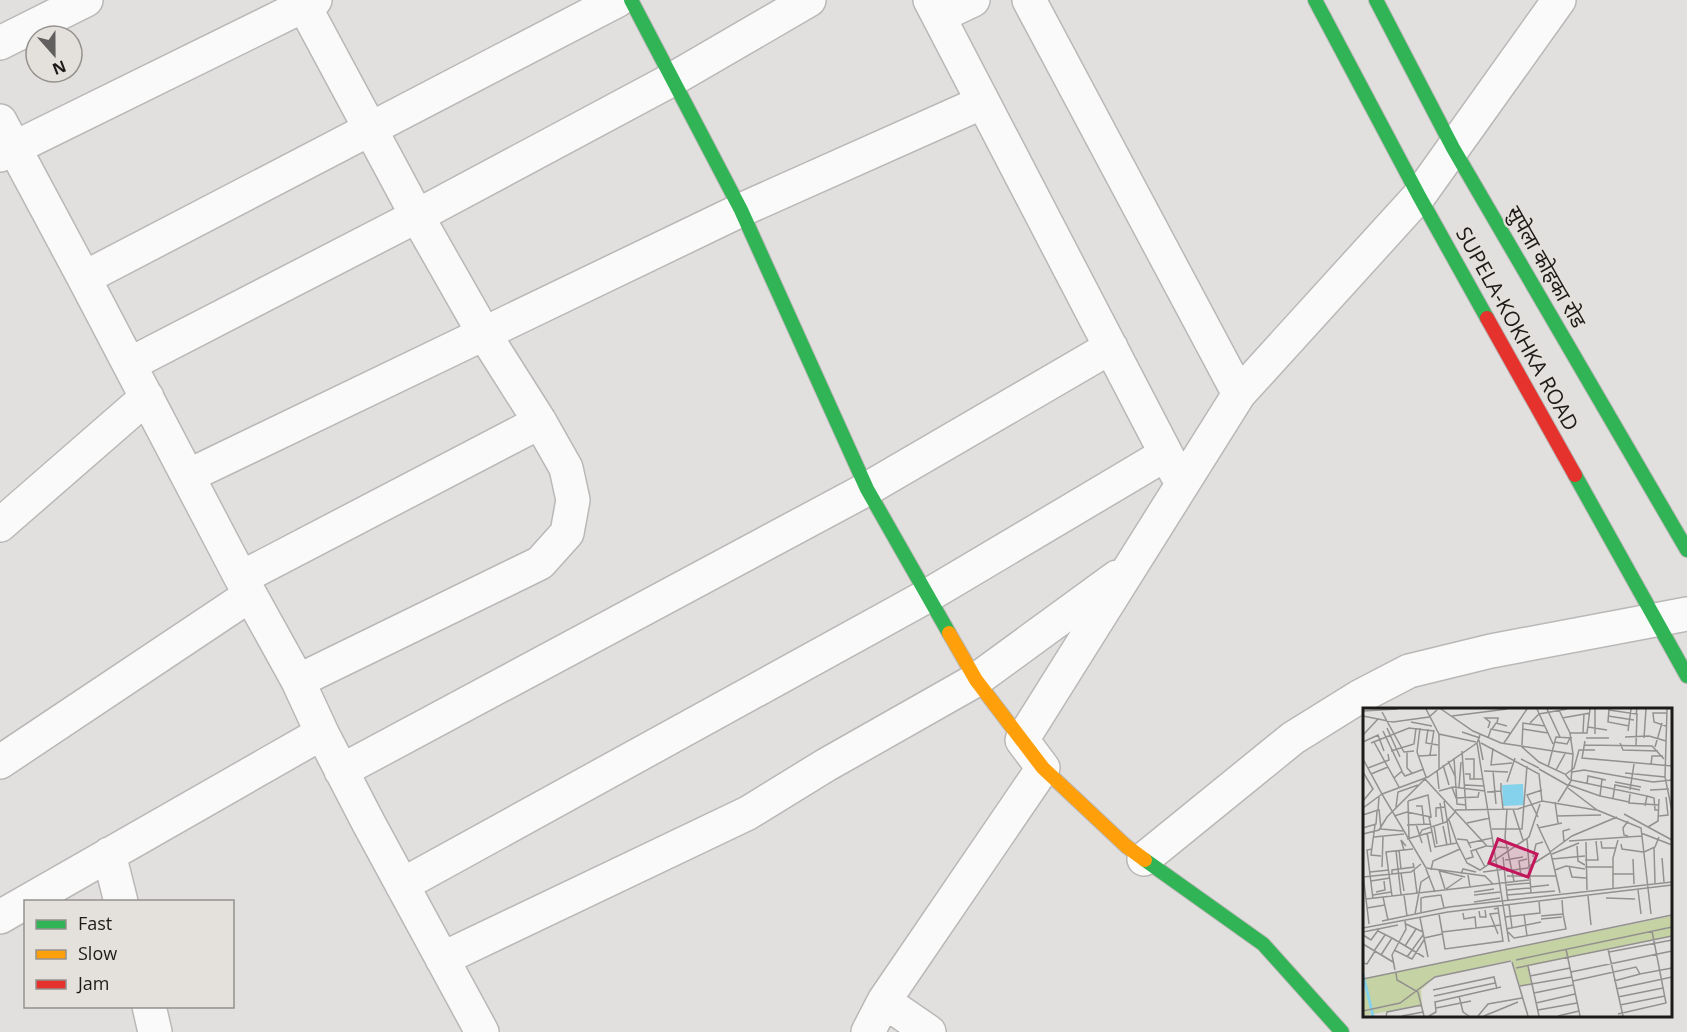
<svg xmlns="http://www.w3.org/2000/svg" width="1687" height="1032" viewBox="0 0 1687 1032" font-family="'Open Sans','Noto Sans Devanagari',sans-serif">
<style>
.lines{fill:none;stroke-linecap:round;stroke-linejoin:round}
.street-casing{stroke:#bab8b7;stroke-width:36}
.fast-casing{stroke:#bab8b7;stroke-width:16}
.slow-casing{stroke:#bab8b7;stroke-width:16}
.jam-casing{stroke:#bab8b7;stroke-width:16}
.street{stroke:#fbfafa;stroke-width:33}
.fast{stroke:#30b455;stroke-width:14}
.slow{stroke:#ff9f0a;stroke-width:14}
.jam{stroke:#e5322d;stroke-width:14}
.labels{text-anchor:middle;stroke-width:4.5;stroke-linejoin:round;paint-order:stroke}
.street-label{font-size:21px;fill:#1c1b19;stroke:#e4e0dc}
.inset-river{fill:none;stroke:#84d2eb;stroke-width:3}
.inset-road{fill:none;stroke:#93918f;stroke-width:1.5}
.view{fill:#c2185b;fill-opacity:0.15;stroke:#c2185b;stroke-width:3}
.inset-edge{fill:none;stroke:#1c1b19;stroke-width:3}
</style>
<rect width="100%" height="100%" fill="#e2e0de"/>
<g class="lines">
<defs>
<path id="street" d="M 930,0 L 1176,473
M 1029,0 L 1239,394
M 939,16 L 973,0
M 0,43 L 86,0
M 0,121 L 84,278 L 241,578 L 298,681 L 322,733 L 368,822 L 482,1032
M 0,155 L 315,0
M 84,278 L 618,0
M 130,364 L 417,216 L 673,79 L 809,0
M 188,476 L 741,210 L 983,102
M 0,525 L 147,397
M 241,578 L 540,422
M 298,681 L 540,563 L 567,533 L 573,500 L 566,468 L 540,422 L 483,332 L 417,216 L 301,0
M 0,762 L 250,595
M 341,771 L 867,489 L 1111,347
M 109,854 L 121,902
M 1144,859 L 1293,738 L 1359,697 L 1409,671 L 1491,651 L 1687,614
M 402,885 L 927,596 L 1166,454
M 0,917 L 322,733
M 442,959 L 748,813 L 826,765 L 976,680 L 1117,577
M 884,1001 L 929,1032
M 149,1006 L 155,1032
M 868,1032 L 884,1001 L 1043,768 L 1022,740 L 1239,394 L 1419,196 L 1559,0"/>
<path id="fast" d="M 631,0 L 741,210 L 867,489 L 949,633
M 1315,0 L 1419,196 L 1487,318
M 1376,0 L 1453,148 L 1687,550
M 1575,475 L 1687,676
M 1145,860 L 1263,944 L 1342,1032"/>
<path id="slow" d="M 949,633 L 976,680 L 1043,768 L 1126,846 L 1145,860"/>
<path id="jam" d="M 1487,318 L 1575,475"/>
</defs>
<use href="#street" class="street-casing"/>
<use href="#fast" class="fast-casing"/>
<use href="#slow" class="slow-casing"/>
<use href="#jam" class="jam-casing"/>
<use href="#street" class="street"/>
<use href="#fast" class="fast"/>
<use href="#slow" class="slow"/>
<use href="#jam" class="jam"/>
</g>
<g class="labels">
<g class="street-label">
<text transform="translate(1546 267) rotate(60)" y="7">सुपेला कोहका रोड</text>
<text transform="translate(1517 329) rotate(61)" y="7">SUPELA-KOKHKA ROAD</text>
</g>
</g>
<g transform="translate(1363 708)">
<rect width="309" height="309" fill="#e2e0de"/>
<path d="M 309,208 L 309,228 L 166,258 L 169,277 L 157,278 L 148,252 L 72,269 L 58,282 L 59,297 L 0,308 L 3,270 Z" fill="#c5d2a4"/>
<path d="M 160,76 L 161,97 L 140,98 L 139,77 Z" fill="#84d2eb"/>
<path class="inset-river" d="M 0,266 L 10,308"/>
<path class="inset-road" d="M 63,1 L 76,26 L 113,34M 78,1 L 110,23 L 138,35 L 210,46 L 207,25 L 224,25 L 227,1M 174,1 L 190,36M 184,1 L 197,29M 232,1 L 232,26M 246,1 L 245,14 L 266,18M 304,1 L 302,69 L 309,103M 196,2 L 207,25M 246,2 L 273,6 L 274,1M 0,3 L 34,1M 19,4 L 41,44 L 51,43M 0,8 L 30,14 L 66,9 L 74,2M 89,8 L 144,1M 245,8 L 271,12M 199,10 L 227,5M 48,14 L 69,18M 167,15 L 176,6 L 204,1M 303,18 L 291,14 L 290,5 L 304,5M 225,19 L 244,22M 24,20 L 37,49M 57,20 L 54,44 L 63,69M 125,20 L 127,14 L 122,10 L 135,10 L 134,15M 65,21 L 63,35 L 75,37M 129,21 L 133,15 L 144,18M 160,21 L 185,25M 20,23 L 39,63 L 31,70M 265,23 L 268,1M 99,24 L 117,30M 220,25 L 221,6M 76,26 L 76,61M 0,27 L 15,11M 117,27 L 114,35 L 146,234M 262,29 L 286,28 L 303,33M 125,30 L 128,21 L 147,25M 223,30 L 246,30M 281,30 L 283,1M 116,32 L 120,52M 222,33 L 219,50 L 309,58M 0,34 L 15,27 L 21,43M 11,34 L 36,79M 191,34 L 204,36 L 207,30M 8,35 L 46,20 L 71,23M 118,35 L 176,66 L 179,93M 141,35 L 164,1M 257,35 L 260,42 L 295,43M 159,37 L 160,15 L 182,18M 221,37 L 289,38 L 301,51M 273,37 L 274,5M 158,38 L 176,54 L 202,66 L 207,72M 292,39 L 299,15M 130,40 L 128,57 L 149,55M 28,43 L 51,36 L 53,20M 99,43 L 103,101M 44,44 L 44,60 L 49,65M 67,47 L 71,22M 56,48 L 74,47M 91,50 L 94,96 L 103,97M 0,51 L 19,86 L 65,69 L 114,35M 102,51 L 111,51 L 111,71M 158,51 L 176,60M 85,53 L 93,70M 80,57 L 86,77M 288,57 L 289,48 L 300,48M 185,59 L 193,29 L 209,30M 5,60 L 26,52 L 25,46M 176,61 L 206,78M 74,62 L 76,81M 193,62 L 203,44M 121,63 L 145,64M 130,63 L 133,96M 39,64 L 42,68 L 61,61M 209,64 L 221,62 L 290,74 L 309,72M 262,65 L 302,69M 8,66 L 25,59M 102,66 L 107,66 L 107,71 L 120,71M 203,66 L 211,60 L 216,42 L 232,42M 62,71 L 124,138 L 146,140M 239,71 L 237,88 L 266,94M 208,72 L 284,88 L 282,98M 144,74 L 152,50M 252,74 L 278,79M 224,76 L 225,68 L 243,72M 102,77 L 121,78M 206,77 L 237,88M 89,79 L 93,90 L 115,89 L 116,84M 96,79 L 98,54M 205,80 L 234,102 L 278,120 L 288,206M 267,82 L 271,56M 287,82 L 306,81M 76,83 L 90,79 L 122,83M 138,83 L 140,101M 124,84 L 138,83 L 138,75M 267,86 L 266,95 L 296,97M 284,88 L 291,90 L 292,102 L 296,102M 250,90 L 252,77 L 277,82M 0,93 L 10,81 L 0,64M 45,93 L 46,130M 81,93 L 88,136M 192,94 L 195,115M 195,94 L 208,73 L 210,46M 77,95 L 80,115M 53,98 L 59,98 L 61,116M 33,99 L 35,84 L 55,77M 0,100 L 19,86 L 63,160 L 122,168 L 130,176 L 166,172M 16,101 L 18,121 L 40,123M 144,101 L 142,130 L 151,173M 150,101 L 160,132M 92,102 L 155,101 L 179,93 L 233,102M 261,106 L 309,132M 0,107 L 15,102 L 16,89M 31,108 L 44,104 L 68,109 L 65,87 L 45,93M 194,108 L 238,107M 296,108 L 305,107 L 303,89M 66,109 L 72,139 L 88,136M 73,109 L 73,100 L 82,99M 175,109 L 164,87 L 179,82M 86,112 L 94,135M 104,115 L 127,110M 53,116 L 59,135M 174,116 L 188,146 L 197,185M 12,117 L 8,147 L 18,148M 44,117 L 67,116M 71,118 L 74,136M 80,118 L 84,137M 285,119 L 295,113 L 296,91M 0,120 L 13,116 L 14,103M 175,120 L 199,115M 129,121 L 159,121 L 164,58M 64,125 L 68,144M 278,125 L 309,137M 0,126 L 16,122 L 24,109 L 62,71M 57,126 L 59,122 L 83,114 L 93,103M 265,128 L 261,127 L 260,120 L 265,113M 11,129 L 41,126M 164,130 L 168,185M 44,131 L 69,124M 94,131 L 104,132 L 108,140M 206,133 L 279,128M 238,133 L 239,140 L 253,140M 201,134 L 200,123 L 207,121M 223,134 L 224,182M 106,135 L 129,130M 88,136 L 94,135 L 104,155 L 117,162 L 166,129 L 177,96M 258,136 L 259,141 L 280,144M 214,138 L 215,153 L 222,157M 291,140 L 292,175M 9,141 L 4,142 L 10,191M 36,142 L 38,161M 41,142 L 38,132 L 43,138M 113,142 L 122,159M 33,143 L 38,187M 187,144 L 209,128 L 254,109M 281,144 L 292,139 L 296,129M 189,146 L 216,135M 140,149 L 144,187M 170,149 L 173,136 L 180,134M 299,150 L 301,174M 103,151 L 110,149 L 108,143 L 123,138M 189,151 L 222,148M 270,151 L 271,176M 142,152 L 160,149M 222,152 L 235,152 L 233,133M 206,158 L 209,169 L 223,170M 19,159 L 20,129M 165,159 L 187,145M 222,159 L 250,159M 63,161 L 72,184M 51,162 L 54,185M 68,162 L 70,153 L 97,141M 76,162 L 82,181M 192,162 L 203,158 L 222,161M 77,163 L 102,169M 143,163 L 165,160M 7,164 L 26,162M 120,164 L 143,161M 38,165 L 41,183M 0,166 L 6,216M 29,166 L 29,162 L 51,159 L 50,155M 98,166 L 100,161 L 113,164M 250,166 L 270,166M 105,167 L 107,179 L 130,176M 144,168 L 193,168M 158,168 L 156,153 L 164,151M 0,169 L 48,164 L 58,156M 8,173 L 27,170M 144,177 L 167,175M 167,179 L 186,177M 250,180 L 250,150 L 255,132M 83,181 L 99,170M 144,182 L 167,180M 275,182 L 278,206M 13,184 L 22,182 L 21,173M 111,184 L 131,181M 10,187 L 28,184M 41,187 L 44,208M 111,187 L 137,184M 29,188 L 23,144 L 50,141M 225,188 L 228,217M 20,189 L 25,212M 243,190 L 272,191M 3,191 L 107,179M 145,192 L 144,187 L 192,183M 111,194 L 137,190M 146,197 L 149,220M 4,200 L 22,197M 116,203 L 117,209 L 123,209 L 122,202M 58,205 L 58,190 L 62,189 L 78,187 L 81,200M 100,205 L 101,211 L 112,209 L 113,220M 52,206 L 58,174 L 67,168M 76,206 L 82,241 L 140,233 L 135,200 L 131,201M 161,206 L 164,228M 178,208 L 200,206 L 199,192M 142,209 L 177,205 L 176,193M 57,210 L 65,249M 178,211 L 199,209M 19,213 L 86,199 L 309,174M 43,216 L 60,224M 0,220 L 85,204 L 309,177M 143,221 L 178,214M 15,223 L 29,230 L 18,247M 0,224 L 35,217M 79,224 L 138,217M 145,224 L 151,230 L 203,221 L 200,206M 135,226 L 127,206 L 136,205M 0,227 L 8,232 L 16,221M 29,230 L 61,249M 61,230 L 79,226M 0,236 L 30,254M 42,238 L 53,221M 203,241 L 217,308M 245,241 L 260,308M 31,242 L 49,251 L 61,232M 11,243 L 22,227M 246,244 L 309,232M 44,249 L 60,227M 153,252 L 309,219M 149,254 L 165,308M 0,255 L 4,256 L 12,243M 165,258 L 176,308M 153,260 L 309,228M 32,262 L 29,247 L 43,221 L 42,213M 208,264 L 309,243M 33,265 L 34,272 L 55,284 L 61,308M 167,268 L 207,260M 0,271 L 309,207M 210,273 L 273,259 L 277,266 L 309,260M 251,273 L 277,266M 157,278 L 209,269M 253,281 L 309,269M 70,282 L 131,269 L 134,281M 171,285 L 210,277M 71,288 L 132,275M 96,288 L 100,304 L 106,308M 255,289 L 300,280M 72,294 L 138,279M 173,295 L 212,286M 257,297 L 302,288M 73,300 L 108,293M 175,302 L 214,295M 0,303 L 37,295 L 72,269 L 148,253M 255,306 L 303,295 L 289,223M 23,308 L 24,304 L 59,297M 39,308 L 60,304M 66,308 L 73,304 L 72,293M 115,308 L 125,296 L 159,290M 121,308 L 155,294M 195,308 L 216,303"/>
<path class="view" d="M 135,131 L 174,146 L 165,169 L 126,155 Z"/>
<rect width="309" height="309" class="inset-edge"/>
</g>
<rect x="24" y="900" width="210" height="108" fill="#e4e0dc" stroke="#94918e" stroke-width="1.5"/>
<rect x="36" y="920" width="30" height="9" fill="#30b455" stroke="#94918e" stroke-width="1.5"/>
<text x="78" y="930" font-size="18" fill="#1c1b19">Fast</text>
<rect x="36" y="950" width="30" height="9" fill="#ff9f0a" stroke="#94918e" stroke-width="1.5"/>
<text x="78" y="960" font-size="18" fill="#1c1b19">Slow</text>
<rect x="36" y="980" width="30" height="9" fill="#e5322d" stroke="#94918e" stroke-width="1.5"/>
<text x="78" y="990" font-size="18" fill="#1c1b19">Jam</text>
<g transform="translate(54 54) rotate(159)"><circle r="28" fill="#e4e0dc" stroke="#94918e" stroke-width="1.5"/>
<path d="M0-4.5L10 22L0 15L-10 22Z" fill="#61605e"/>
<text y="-9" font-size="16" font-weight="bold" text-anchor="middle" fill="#1c1b19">N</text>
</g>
</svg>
